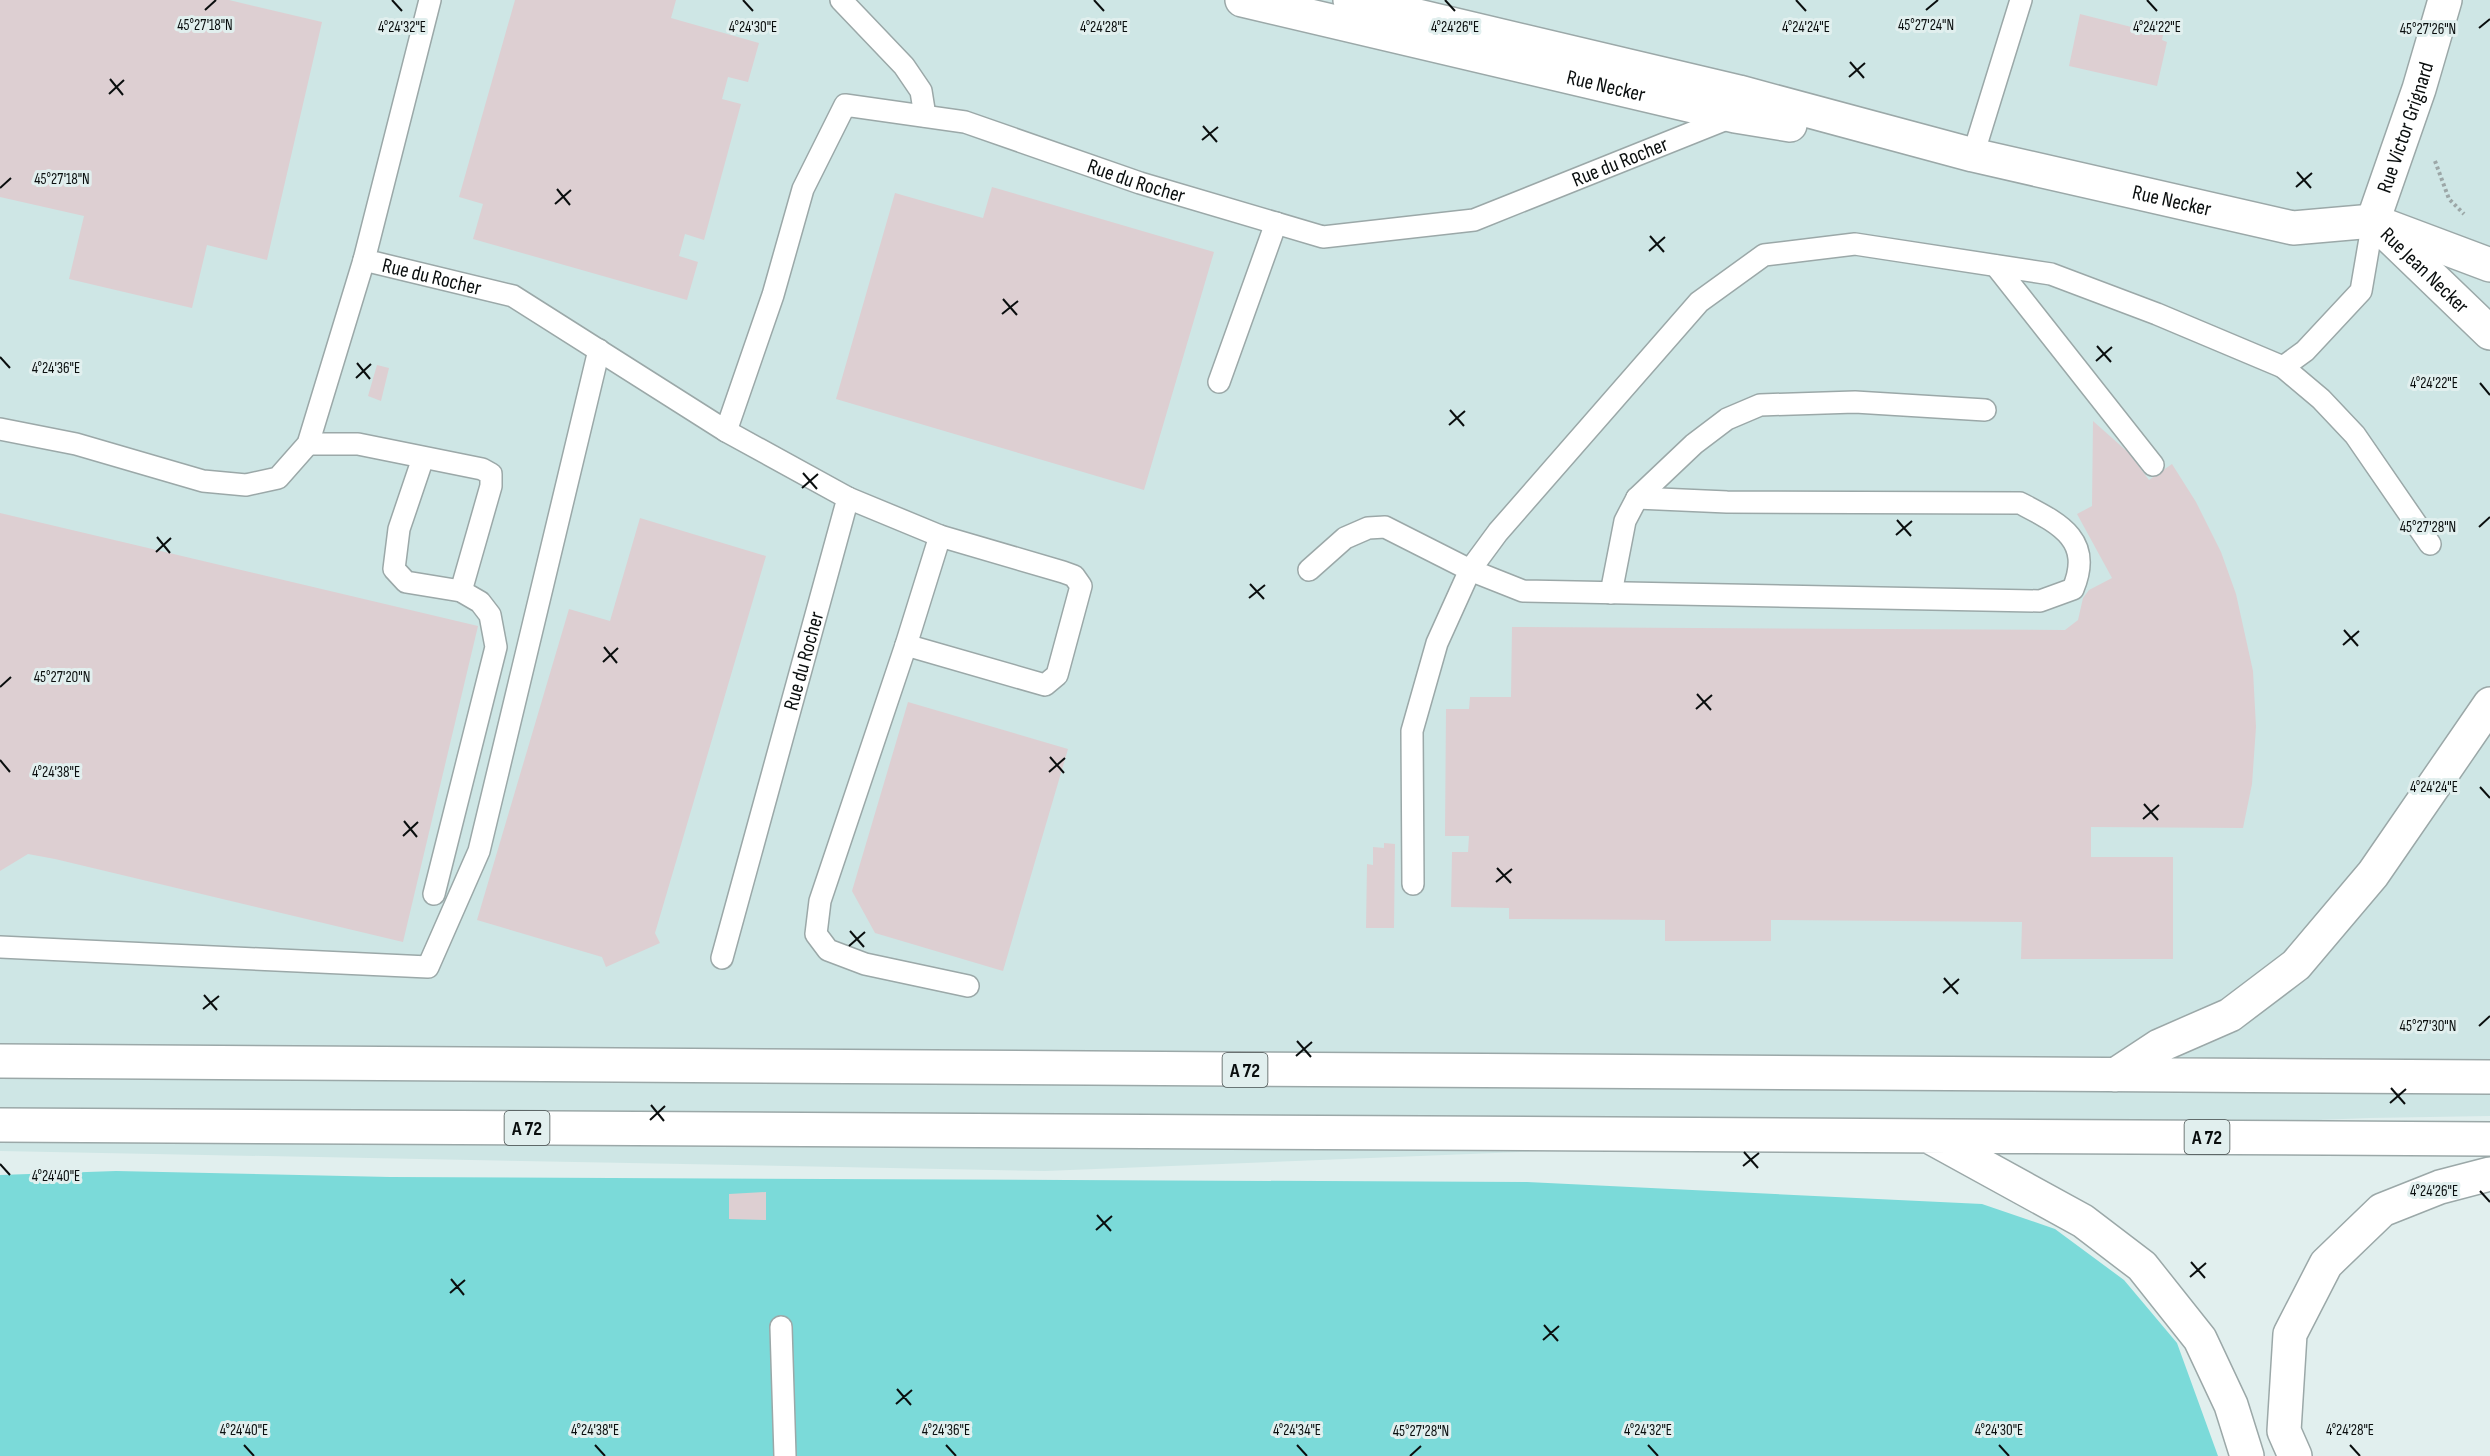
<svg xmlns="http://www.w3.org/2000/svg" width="2490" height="1456" viewBox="0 0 2490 1456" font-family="'Sofia Sans Condensed',sans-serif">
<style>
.built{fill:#cee6e5}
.green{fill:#7bdad9}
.building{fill:#ddcfd2}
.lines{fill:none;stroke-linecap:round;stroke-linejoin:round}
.service-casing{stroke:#9ba8a8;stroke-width:24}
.minor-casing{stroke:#9ba8a8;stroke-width:36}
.secondary-casing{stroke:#9ba8a8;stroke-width:36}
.motorway-casing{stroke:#9ba8a8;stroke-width:36}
.path{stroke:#9ca7a7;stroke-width:4;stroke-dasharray:3 3;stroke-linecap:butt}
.service{stroke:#fff;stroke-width:21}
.minor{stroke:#fff;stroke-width:33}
.secondary{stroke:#fff;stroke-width:33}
.motorway{stroke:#fff;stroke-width:33}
.ticks{fill:none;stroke:#0a0e0e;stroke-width:2}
.labels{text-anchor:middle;stroke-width:6;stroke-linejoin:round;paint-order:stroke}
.shield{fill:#e1efee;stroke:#4a5251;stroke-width:1.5}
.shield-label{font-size:20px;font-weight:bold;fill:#0a0e0e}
.street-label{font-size:21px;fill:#0a0e0e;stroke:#e1efee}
.ticks-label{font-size:15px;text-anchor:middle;fill:#0a0e0e;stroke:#e1efee;stroke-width:6;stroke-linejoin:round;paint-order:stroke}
</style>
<rect width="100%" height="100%" fill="#e1efee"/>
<path class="built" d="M 0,0 L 2490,0 L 2490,1116 L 2369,1118 L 1045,1171 L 0,1151 Z"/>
<path class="green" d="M 116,1171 L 390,1177 L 1527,1182 L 1982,1204 L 2055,1229 L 2124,1280 L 2177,1343 L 2218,1456 L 0,1456 L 0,1175 Z"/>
<path class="building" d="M 0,0 L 229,0 L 322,22 L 267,260 L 207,245 L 192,308 L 69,279 L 84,216 L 0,197 Z
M 515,0 L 676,0 L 671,18 L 759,43 L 748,82 L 728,77 L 722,99 L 741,104 L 704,240 L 685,234 L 679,256 L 698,262 L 687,300 L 473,239 L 483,204 L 459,197 Z
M 2080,14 L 2163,35 L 2162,40 L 2167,42 L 2157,86 L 2069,66 Z
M 992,187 L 1214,252 L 1144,490 L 836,399 L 895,193 L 983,218 Z
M 377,365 L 389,368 L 381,401 L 368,396 Z
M 2093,421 L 2129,453 L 2149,480 L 2172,464 L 2196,502 L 2221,552 L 2236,594 L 2253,671 L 2256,727 L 2252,784 L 2243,828 L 2091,827 L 2091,857 L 2173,857 L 2173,959 L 2021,959 L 2022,922 L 1771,920 L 1771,941 L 1665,941 L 1665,920 L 1509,919 L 1509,908 L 1451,907 L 1452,852 L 1468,852 L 1469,836 L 1445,836 L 1446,709 L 1469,709 L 1470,697 L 1511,697 L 1512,627 L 2065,630 L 2078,620 L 2083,598 L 2089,590 L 2112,578 L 2077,514 L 2092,506 Z
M 0,513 L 478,626 L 403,942 L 55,859 L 28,854 L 0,871 Z
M 640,518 L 766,556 L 655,933 L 660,943 L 606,967 L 602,957 L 477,920 L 569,609 L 610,621 Z
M 908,702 L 1068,749 L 1003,971 L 875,933 L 852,891 Z
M 1384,843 L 1395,844 L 1394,928 L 1366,928 L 1367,864 L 1373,865 L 1373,847 L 1384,848 Z
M 766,1192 L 766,1220 L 729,1219 L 729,1194 Z"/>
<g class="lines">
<defs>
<g id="service">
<path id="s1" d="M 430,0 L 364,260 L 513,296 L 726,431 L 773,295 L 803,189 L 845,105 L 965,122 L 1140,183 L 1323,237 L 1474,220 L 1734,116"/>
<path d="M 841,0 L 904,66 L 921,91 L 925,116"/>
<path d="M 1973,155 L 2021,0"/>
<path d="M 1996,266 L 2153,465"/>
<path d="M 2283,367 L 2321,399 L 2355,435 L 2430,544"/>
<path d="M 1219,382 L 1276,223"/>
<path d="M 0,429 L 76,444 L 203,481 L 246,485 L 278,478 L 308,444 L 364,260"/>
<path d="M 308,444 L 358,444 L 482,469 L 491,474 L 491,486 L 461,591"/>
<path d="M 423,458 L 399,529 L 394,569 L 406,582 L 461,591 L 480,602 L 490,615 L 496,647 L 434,894"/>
<path d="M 848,498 L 940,536 L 1063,572 L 1074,576 L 1081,586 L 1057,675 L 1045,685 L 906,645"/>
<path d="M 1637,498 L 1727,502 L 2020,503 C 2058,523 2094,539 2073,589 L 2040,601 L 1523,591 L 1470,570 L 1498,532 L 1699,302 L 1764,255 L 1855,244 L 2051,274 L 2157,314 L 2283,367 L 2305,351 L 2361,291 L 2373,221"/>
<path d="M 940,536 L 906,645 L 820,901 L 816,934 L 828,950 L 865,964 L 968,986"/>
<path d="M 1309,570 L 1345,538 L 1368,528 L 1385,527 L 1470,570 L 1437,643 L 1412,731 L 1413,884"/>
<path d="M 1611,593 L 1625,521 L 1637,498 L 1694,444 L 1727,419 L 1760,405 L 1855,402 L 1985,410"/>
<path d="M 0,947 L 428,967 L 479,851 L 599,350"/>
<path id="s2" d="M 722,958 L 848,498 L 726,431"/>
<path d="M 781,1327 L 785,1456"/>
</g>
<g id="minor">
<path id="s3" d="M 2373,221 L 2419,89 L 2445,0"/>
</g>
<g id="secondary">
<path id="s4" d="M 1242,0 L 1735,116 L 1790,125"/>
<path id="s5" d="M 1350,0 L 1739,92 L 1973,155 L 2293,228 L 2373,221 L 2490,265"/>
<path id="s6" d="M 2383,230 L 2490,333"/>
</g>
<path id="motorway" d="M 0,1061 L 2490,1077
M 2115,1075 L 2159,1046 L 2230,1015 L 2296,965 L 2373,874 L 2490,704
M 0,1125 L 2490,1139
M 1932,1138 L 2083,1221 L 2142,1266 L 2200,1339 L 2231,1405 L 2247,1456
M 2295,1456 L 2284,1431 L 2290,1334 L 2326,1264 L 2382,1210 L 2440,1187 L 2490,1174"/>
</defs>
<use href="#service" class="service-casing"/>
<use href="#minor" class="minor-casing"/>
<use href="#secondary" class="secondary-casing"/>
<use href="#motorway" class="motorway-casing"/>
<path class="path" d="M 2435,161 L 2449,199 L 2464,214"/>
<use href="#service" class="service"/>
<use href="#minor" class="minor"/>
<use href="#secondary" class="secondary"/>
<use href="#motorway" class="motorway"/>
</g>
<path class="ticks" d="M 392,0 L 402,11M 743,0 L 753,11M 1094,0 L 1104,11M 1445,0 L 1455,11M 1796,0 L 1806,11M 2147,0 L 2157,11M 205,10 L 216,0M 1926,10 L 1938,0M 2479,28 L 2490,19M 1850,62 L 1864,78M 1849,77 L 1865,63M 110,79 L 123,95M 109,94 L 124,80M 1203,126 L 1217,142M 1202,140 L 1218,127M 2297,172 L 2311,188M 2296,187 L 2312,173M 0,188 L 11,178M 557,189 L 570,205M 555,204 L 571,190M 1650,236 L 1664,252M 1649,251 L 1665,237M 1003,299 L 1017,315M 1002,314 L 1018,301M 2097,346 L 2111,362M 0,357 L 10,368M 2096,361 L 2112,347M 357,363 L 370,379M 356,378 L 371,364M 2480,383 L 2490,395M 1450,410 L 1464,426M 1449,425 L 1465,411M 803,473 L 817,489M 802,488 L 818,474M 1897,520 L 1911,536M 2479,527 L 2490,517M 1896,535 L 1912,521M 157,537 L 170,553M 156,552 L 171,538M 1250,584 L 1264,599M 1249,598 L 1265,585M 2344,630 L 2358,646M 2343,645 L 2359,631M 604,647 L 617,663M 603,662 L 618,648M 0,687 L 11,677M 1697,694 L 1711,710M 1696,709 L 1712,695M 1050,757 L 1064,773M 0,760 L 10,772M 1049,772 L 1065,758M 2480,787 L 2490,798M 2144,804 L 2158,820M 2143,819 L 2159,805M 404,821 L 417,837M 403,836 L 418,822M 1497,868 L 1511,883M 1496,882 L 1512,869M 850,931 L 864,947M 849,946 L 865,932M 1944,978 L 1958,994M 1943,993 L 1959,979M 204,995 L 217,1010M 203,1009 L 219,996M 2479,1026 L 2490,1016M 1297,1041 L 1311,1057M 1296,1056 L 1312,1042M 2391,1088 L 2405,1104M 2390,1103 L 2406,1089M 651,1105 L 664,1121M 650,1120 L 665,1106M 1744,1152 L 1758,1168M 0,1164 L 10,1175M 1743,1166 L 1759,1153M 2480,1191 L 2490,1202M 1097,1215 L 1111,1231M 1096,1230 L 1112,1216M 2191,1262 L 2205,1278M 2190,1277 L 2206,1263M 451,1279 L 464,1295M 450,1293 L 465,1280M 1544,1325 L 1558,1341M 1543,1340 L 1559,1326M 897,1389 L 911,1405M 896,1404 L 912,1390M 244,1445 L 254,1456M 595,1445 L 605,1456M 946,1445 L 956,1456M 1297,1445 L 1307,1456M 1648,1445 L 1658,1456M 1999,1445 L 2009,1456M 2350,1445 L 2360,1456M 1410,1456 L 1421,1446"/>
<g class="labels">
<g class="shield">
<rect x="1222.5" y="1053" width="45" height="34" rx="4.5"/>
<rect x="504.5" y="1111" width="45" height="34" rx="4.5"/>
<rect x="2184.5" y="1120" width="45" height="34" rx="4.5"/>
</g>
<g class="shield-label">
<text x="1245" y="1077">A 72</text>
<text x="527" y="1135">A 72</text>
<text x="2207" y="1144">A 72</text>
</g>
<g class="street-label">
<text dy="7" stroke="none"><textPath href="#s4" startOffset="374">Rue Necker</textPath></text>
<text dy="7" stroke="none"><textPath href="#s3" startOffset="99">Rue Victor Grignard</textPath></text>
<text dy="7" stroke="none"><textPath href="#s1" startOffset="1828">Rue du Rocher</textPath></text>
<text dy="7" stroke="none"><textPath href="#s1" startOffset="1324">Rue du Rocher</textPath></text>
<text dy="7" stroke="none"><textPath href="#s5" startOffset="846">Rue Necker</textPath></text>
<text dy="7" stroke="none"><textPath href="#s6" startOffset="58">Rue Jean Necker</textPath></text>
<text dy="7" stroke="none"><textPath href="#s1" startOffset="338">Rue du Rocher</textPath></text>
<text dy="7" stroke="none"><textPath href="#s2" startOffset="308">Rue du Rocher</textPath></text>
</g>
</g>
<g class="ticks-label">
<text x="205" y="30">45°27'18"N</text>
<text x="1926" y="30">45°27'24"N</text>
<text x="402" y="32">4°24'32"E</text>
<text x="753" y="32">4°24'30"E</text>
<text x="1104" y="32">4°24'28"E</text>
<text x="1455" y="32">4°24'26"E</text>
<text x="1806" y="32">4°24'24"E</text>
<text x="2157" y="32">4°24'22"E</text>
<text x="2428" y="34">45°27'26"N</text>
<text x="62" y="184">45°27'18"N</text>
<text x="56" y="373">4°24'36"E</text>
<text x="2434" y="388">4°24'22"E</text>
<text x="2428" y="532">45°27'28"N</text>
<text x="62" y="682">45°27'20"N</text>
<text x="56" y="777">4°24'38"E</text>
<text x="2434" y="792">4°24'24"E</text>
<text x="2428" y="1031">45°27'30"N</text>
<text x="56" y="1181">4°24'40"E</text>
<text x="2434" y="1196">4°24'26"E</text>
<text x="244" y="1435">4°24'40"E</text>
<text x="595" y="1435">4°24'38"E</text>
<text x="946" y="1435">4°24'36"E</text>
<text x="1297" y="1435">4°24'34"E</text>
<text x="1648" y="1435">4°24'32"E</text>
<text x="1999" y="1435">4°24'30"E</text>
<text x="2350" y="1435">4°24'28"E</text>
<text x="1421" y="1436">45°27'28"N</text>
</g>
</svg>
